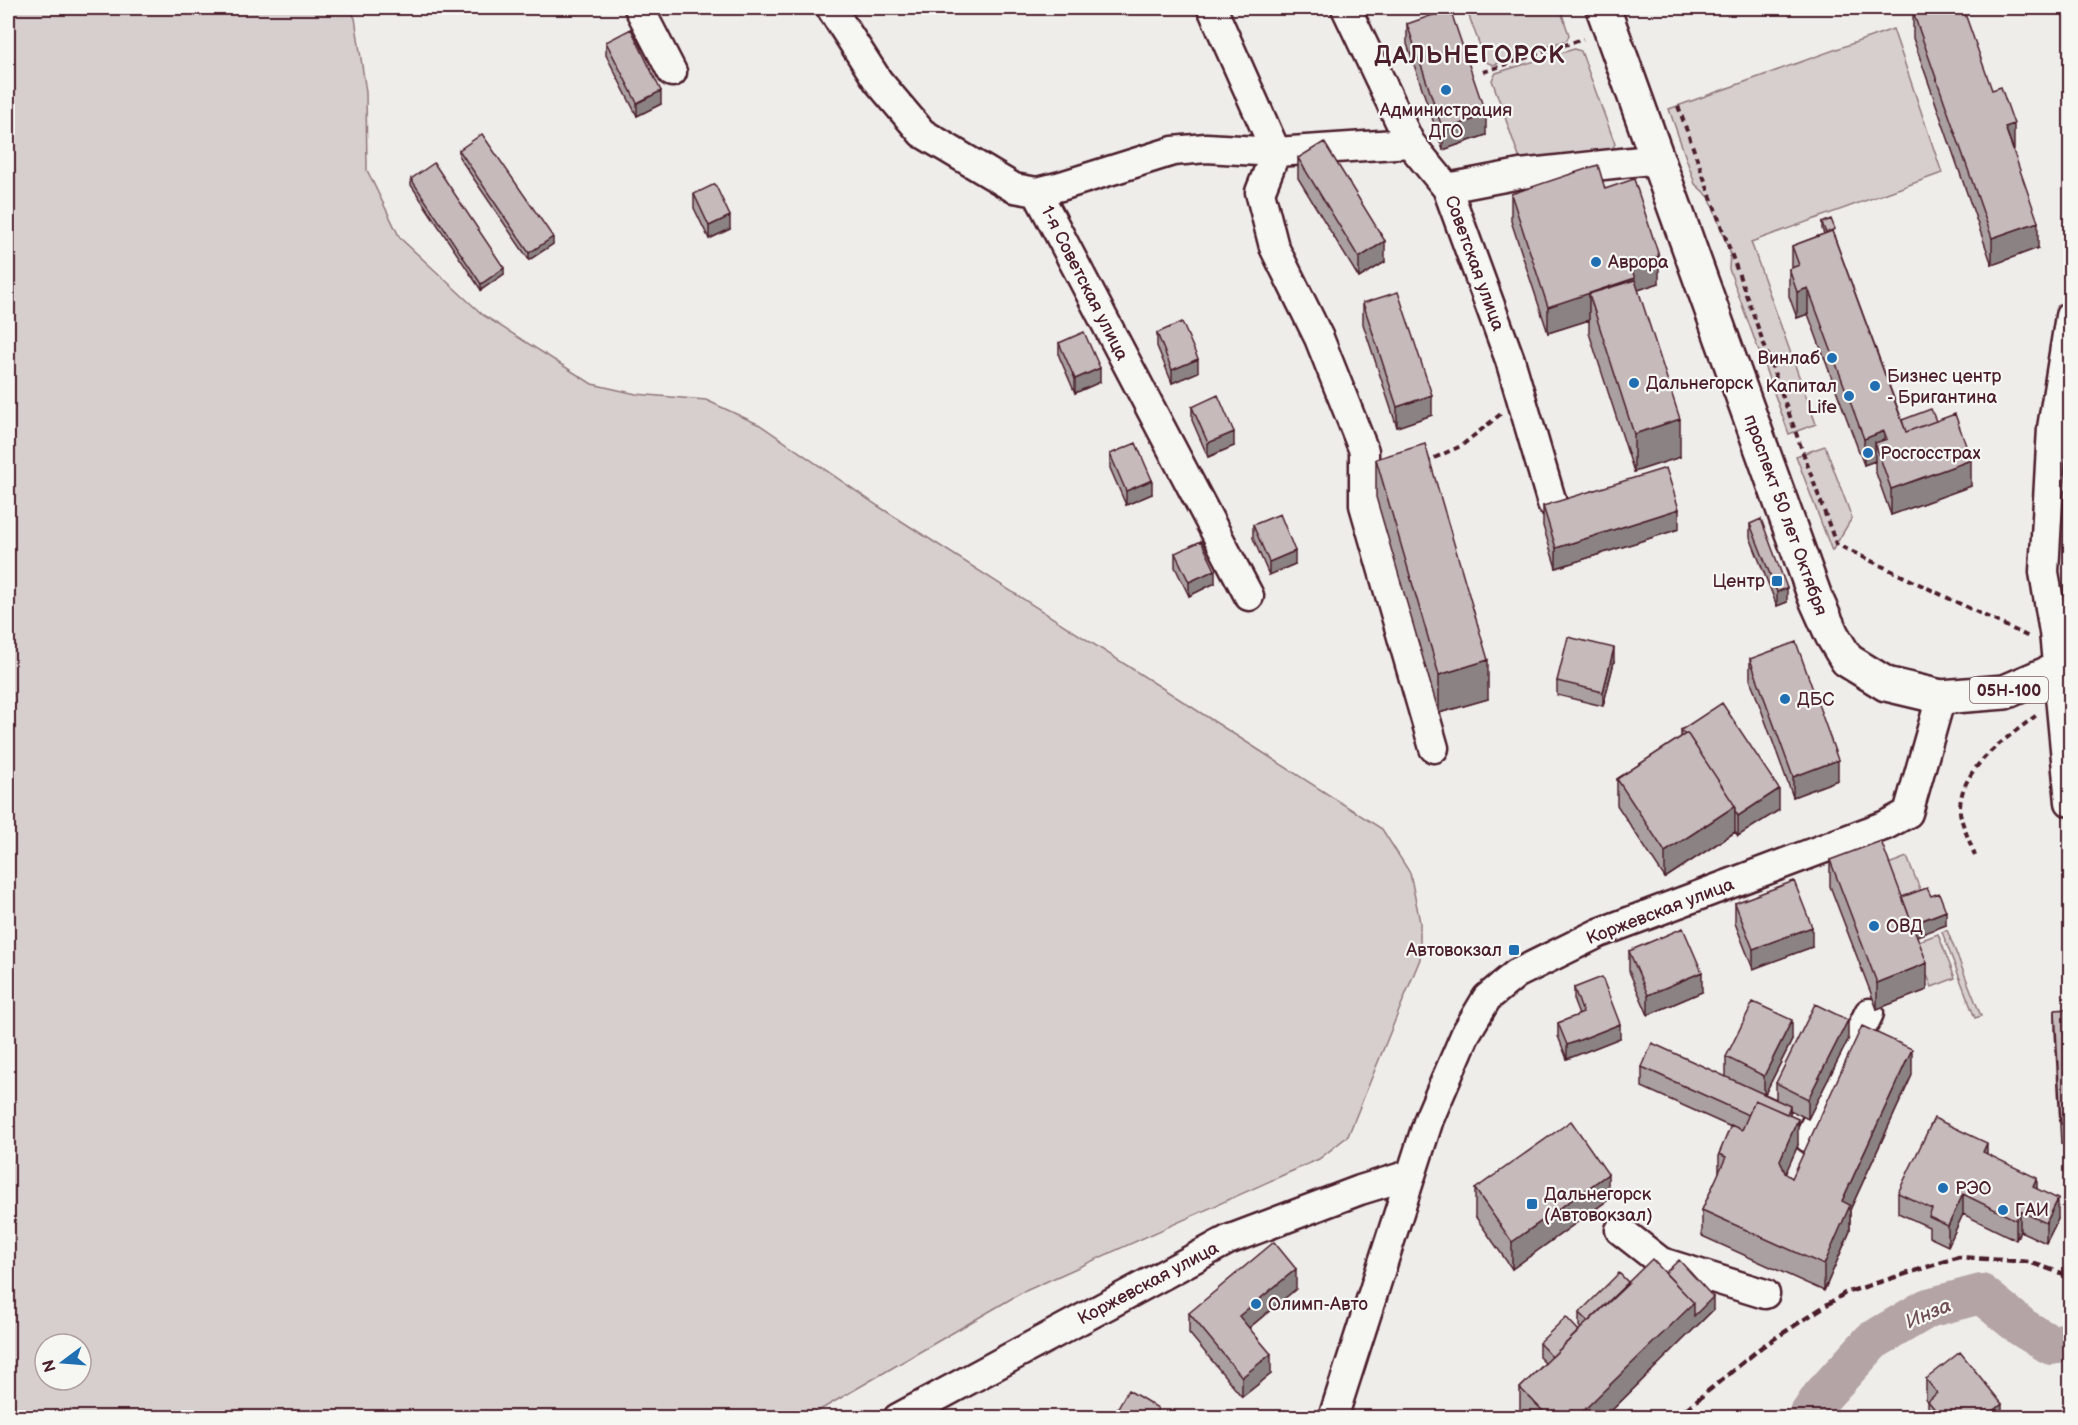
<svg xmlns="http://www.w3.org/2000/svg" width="2078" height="1425" viewBox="0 0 2078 1425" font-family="'Balsamiq Sans',sans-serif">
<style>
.green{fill:#d7cfce;stroke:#90777c;stroke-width:1.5;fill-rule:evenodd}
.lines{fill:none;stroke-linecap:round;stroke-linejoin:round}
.river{stroke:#b4a4a5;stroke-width:40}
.minor-casing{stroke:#4a1f2b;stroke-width:33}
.major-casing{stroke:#4a1f2b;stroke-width:38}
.path{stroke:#4a1f2b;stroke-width:4;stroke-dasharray:6 4.5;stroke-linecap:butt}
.minor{stroke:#f6f6f2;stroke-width:28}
.major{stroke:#f6f6f2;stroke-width:33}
.rail{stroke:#4a1f2b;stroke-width:4.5;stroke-dasharray:9 4.5;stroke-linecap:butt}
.wall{fill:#aaa0a1;stroke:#4a1f2b;stroke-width:1.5}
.shaded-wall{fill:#8b8283;stroke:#4a1f2b;stroke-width:1.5}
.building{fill:#c6babb;stroke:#4a1f2b;stroke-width:1.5}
.poi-dot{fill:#1f6fb2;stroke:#f6f6f2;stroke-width:2}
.labels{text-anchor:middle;stroke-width:4.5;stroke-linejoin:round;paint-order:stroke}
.shield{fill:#f6f6f2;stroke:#7e6067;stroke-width:1.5}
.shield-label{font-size:16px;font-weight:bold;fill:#4a1f2b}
.poi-label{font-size:18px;fill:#4a1f2b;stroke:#f6f6f2;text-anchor:start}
.street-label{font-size:18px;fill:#4a1f2b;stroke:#f6f6f2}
.water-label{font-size:20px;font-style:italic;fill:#6f4e56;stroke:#f6f6f2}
.district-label{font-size:24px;font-weight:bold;letter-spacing:1.5px;fill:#4a1f2b;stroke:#f6f6f2}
</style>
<rect width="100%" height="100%" fill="#efedea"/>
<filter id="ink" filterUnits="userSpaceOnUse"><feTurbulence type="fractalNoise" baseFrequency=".0167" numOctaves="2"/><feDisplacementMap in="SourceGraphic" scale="12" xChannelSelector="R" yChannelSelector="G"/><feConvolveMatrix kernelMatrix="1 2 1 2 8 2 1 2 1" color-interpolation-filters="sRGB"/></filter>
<g filter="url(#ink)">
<path class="green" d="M 8,8 L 349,8 L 355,18 L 366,92 L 367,170 L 400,238 L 483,315 L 592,384 L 636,394 L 706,400 L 760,425 L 878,506 L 1382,829 L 1410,873 L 1420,922 L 1420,959 L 1348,1136 L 1319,1159 L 1021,1293 L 808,1417 L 8,1417 ZM 45,1344 L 81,1344 L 81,1380 L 45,1380 Z
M 1466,8 L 1560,8 L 1569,35 L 1567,40 L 1493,65 L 1486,62 Z
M 1893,29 L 1942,173 L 1751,242 L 1816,424 L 1789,434 L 1729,269 L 1730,252 L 1709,197 L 1695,184 L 1669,109 Z
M 1574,49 L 1581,51 L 1615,144 L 1611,151 L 1528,163 L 1519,157 L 1492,80 L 1496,73 Z
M 1825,446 L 1852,518 L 1832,551 L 1796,456 Z
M 1907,857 L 1924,899 L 1900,908 L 1883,866 Z
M 1947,930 L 1981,1016 L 1975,1018 L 1942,932 Z
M 1938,934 L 1955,978 L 1932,987 L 1914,943 Z"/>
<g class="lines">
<path class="river" d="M 1807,1418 L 1821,1397 L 1872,1341 L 1928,1308 L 1981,1294 L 2023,1328 L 2051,1345 L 2070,1342"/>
<defs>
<path id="minor" d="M 639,8 L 672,72
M 831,8 L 878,81 L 922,133 L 1014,188 L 1037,192 L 1249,596
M 1212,8 L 1276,152 L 1260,192 L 1274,247 L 1319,338 L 1364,451 L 1364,505 L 1434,748
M 1346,8 L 1410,143 L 1447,188 L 1510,360 L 1552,503
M 1447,188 L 1520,174 L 1659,159
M 1037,192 L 1061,186 L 1173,151 L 1206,148 L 1276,152 L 1410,143
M 2070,316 L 2052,428 L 2044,572 L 2054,632 L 2070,802
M 1809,1138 L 1869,1013
M 1620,1230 L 1661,1262 L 1765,1294
M 898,1418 L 1228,1240 L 1360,1190 L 1409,1175
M 1333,1418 L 1429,1119 L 1466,1033 L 1487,998 L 1516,974 L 1599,933 L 1886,825 L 1908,813 L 1941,697"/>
<path id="major" d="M 1603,8 L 1815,597 L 1832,635 L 1847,660 L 1886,684 L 1941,697 L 2005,692 L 2056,670 L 2070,661"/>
</defs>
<use href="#minor" class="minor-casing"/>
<use href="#major" class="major-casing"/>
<path class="path" d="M 1483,72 L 1583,39
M 1678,106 L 1836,544 L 2029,637
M 1425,462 L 1461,446 L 1502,413
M 1975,856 C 1971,844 1961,823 1960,812 C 1958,767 2008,738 2038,714"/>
<use href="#minor" class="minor"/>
<use href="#major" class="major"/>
<path class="rail" d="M 1675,1418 L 1763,1346 L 1845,1293 L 1959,1257 L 2029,1262 L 2070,1276"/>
</g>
<path class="wall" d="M 1913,12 L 2013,151 L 2038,248 L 1992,265 L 1913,38 Z
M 1407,24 L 1486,135 L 1443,150 L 1407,44 Z
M 606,42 L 661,104 L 637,116 L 606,55 Z
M 459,150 L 553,244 L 529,260 L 459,157 Z
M 1298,158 L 1385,262 L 1359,278 L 1298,178 Z
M 411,179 L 504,274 L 481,290 L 411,185 Z
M 1605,189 L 1659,283 L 1638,290 L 1680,457 L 1634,472 L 1589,333 L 1589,320 L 1548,333 L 1511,221 L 1511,194 Z
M 694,194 L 730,229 L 709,239 L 694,208 Z
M 1822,223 L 1835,236 L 1834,236 L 1902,420 L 1936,421 L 1971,486 L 1891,515 L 1875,470 L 1875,461 L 1864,465 L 1808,314 L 1797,318 L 1789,296 L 1789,269 L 1792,268 L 1792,246 L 1824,234 L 1822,229 Z
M 1363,303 L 1432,415 L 1397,427 L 1363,324 Z
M 1157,333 L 1198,372 L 1172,383 L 1157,346 Z
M 1059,343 L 1100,382 L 1075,393 L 1059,356 Z
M 1192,407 L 1234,446 L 1208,457 L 1192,420 Z
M 1110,454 L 1152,494 L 1126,505 L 1110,468 Z
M 1376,459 L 1488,699 L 1439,713 L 1376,497 Z
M 1543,506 L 1679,529 L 1556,568 L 1543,526 Z
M 1750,524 L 1787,602 L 1777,606 L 1750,537 Z
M 1253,525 L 1295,564 L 1269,575 L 1253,538 Z
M 1175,553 L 1215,583 L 1189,596 L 1175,567 Z
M 1750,659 L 1838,780 L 1793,797 L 1750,679 Z
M 1614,662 L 1603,706 L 1557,695 L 1557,681 Z
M 1681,730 L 1779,810 L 1738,836 L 1735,832 L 1665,878 L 1617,805 L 1617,779 L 1681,737 Z
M 1830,860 L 1902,897 L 1931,896 L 1946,925 L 1917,936 L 1927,990 L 1877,1009 L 1830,886 Z
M 1735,903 L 1812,947 L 1753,969 L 1735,923 Z
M 1629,951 L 1702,992 L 1648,1015 L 1629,971 Z
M 1574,988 L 1620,1038 L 1567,1059 L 1558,1036 L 1558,1023 L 1579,1015 L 1574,1002 Z
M 2070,1009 L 2070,1144 L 2061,1144 L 2055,1030 L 2055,1010 Z
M 1792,1040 L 1765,1094 L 1776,1099 L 1776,1083 L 1848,1040 L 1808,1119 L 1790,1110 L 1790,1115 L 1798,1145 L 1785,1174 L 1792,1178 L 1912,1075 L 1850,1210 L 1850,1231 L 1824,1291 L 1702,1236 L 1702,1210 L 1719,1173 L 1719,1154 L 1731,1127 L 1642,1087 L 1642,1067 L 1726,1077 L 1726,1057 Z
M 1987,1154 L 2037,1189 L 2058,1219 L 2046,1243 L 2020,1231 L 2016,1240 L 1963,1214 L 1948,1246 L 1929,1237 L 1929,1227 L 1898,1213 L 1898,1193 Z
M 1475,1189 L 1608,1200 L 1512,1269 L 1475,1216 Z
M 1665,1273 L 1713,1310 L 1604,1418 L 1523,1418 L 1520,1414 L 1520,1388 L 1545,1363 L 1539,1357 L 1539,1343 L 1579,1331 L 1581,1329 L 1579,1326 L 1579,1313 L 1629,1283 Z
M 1296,1289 L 1249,1328 L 1271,1374 L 1242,1397 L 1189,1333 L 1189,1313 Z
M 1926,1379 L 2002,1418 L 1928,1418 L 1928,1401 L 1926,1399 Z"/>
<path class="shaded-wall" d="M 661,91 L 661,104 L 637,116 L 637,103 Z
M 1486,115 L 1486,135 L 1443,150 L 1443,130 Z
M 2014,124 L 2014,151 L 2005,127 Z
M 730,216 L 730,229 L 709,239 L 709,226 Z
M 2038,222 L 2038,248 L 1992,265 L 1992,238 Z
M 553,237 L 553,244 L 529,260 L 529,253 Z
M 1385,241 L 1385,262 L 1359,278 L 1359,258 Z
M 1659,256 L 1659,283 L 1635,291 L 1589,294 L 1589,320 L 1548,333 L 1548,307 L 1630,266 Z
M 504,268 L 504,274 L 481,290 L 481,284 Z
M 1808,288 L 1808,314 L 1797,318 L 1797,292 Z
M 1198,359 L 1198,372 L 1172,383 L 1172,370 Z
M 1100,368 L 1100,382 L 1075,393 L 1075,379 Z
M 1432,395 L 1432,415 L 1397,427 L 1397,407 Z
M 1680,419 L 1680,457 L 1634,472 L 1634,434 Z
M 1884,431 L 1884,458 L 1875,443 L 1875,461 L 1864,465 L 1864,439 Z
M 1234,432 L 1234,446 L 1208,457 L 1208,443 Z
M 1971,460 L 1971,486 L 1891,515 L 1891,489 Z
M 1152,480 L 1152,494 L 1126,505 L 1126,491 Z
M 1679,509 L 1679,529 L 1556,568 L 1556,548 Z
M 1295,551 L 1295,564 L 1269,575 L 1269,562 Z
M 1215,570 L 1215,583 L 1189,596 L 1189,582 Z
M 1787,588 L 1787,602 L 1777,606 L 1777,592 Z
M 1614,648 L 1614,662 L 1603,706 L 1603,692 Z
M 1488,660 L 1488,699 L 1439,713 L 1439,675 Z
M 1838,760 L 1838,780 L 1793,797 L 1793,777 Z
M 1779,789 L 1779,810 L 1738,836 L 1738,816 Z
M 1735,806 L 1735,832 L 1665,878 L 1665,852 Z
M 1946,911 L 1946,925 L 1908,939 L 1908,926 Z
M 1812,927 L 1812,947 L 1753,969 L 1753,949 Z
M 1927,963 L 1927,990 L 1877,1009 L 1877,983 Z
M 1702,972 L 1702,992 L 1648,1015 L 1648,995 Z
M 1792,1020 L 1792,1040 L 1764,1096 L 1764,1076 Z
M 1848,1020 L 1848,1040 L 1808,1119 L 1808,1099 Z
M 1620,1024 L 1620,1038 L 1567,1059 L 1567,1045 Z
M 1912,1049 L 1912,1075 L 1850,1210 L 1850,1231 L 1824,1291 L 1824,1265 L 1842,1201 Z
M 1790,1106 L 1790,1126 L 1784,1119 Z
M 1798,1119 L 1798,1145 L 1780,1186 L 1780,1160 Z
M 1987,1143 L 1987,1163 L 1983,1152 Z
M 1608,1174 L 1608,1200 L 1512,1269 L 1512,1242 Z
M 2037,1178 L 2037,1198 L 2033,1187 Z
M 1963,1194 L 1963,1214 L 1948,1246 L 1948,1226 Z
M 2058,1199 L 2058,1219 L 2046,1243 L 2046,1223 Z
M 2020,1211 L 2020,1231 L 2016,1240 L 2016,1220 Z
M 1296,1269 L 1296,1289 L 1239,1336 L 1239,1316 Z
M 1713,1297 L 1713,1310 L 1604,1418 L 1567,1418 L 1694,1303 Z
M 1271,1354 L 1271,1374 L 1242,1397 L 1242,1377 Z
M 2002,1404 L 2002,1418 L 1985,1418 Z
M 1158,1408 L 1158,1418 L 1153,1418 Z"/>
<path class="building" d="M 1926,8 L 1963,8 L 1992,90 L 2001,87 L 2014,124 L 2005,127 L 2038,222 L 1992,238 L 1913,12 Z
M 1450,9 L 1486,115 L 1443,130 L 1407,24 Z
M 631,29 L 661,91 L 637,103 L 606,42 Z
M 482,134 L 553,237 L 529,253 L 459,150 Z
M 1324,142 L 1385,241 L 1359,258 L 1298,158 Z
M 434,163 L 504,268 L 481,284 L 411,179 Z
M 1598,165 L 1605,189 L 1634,179 L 1659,256 L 1630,266 L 1635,278 L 1548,307 L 1511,194 Z
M 715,184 L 730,216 L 709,226 L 694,194 Z
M 1831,219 L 1835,229 L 1826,233 L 1822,223 Z
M 1832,231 L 1906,432 L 1955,414 L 1971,460 L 1891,489 L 1875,443 L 1887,439 L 1884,431 L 1864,439 L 1808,288 L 1797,292 L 1789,269 L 1799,265 L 1792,246 Z
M 1635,280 L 1680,419 L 1634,434 L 1589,294 Z
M 1398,292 L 1432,395 L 1397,407 L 1363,303 Z
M 1182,322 L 1198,359 L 1172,370 L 1157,333 Z
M 1084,332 L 1100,368 L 1075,379 L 1059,343 Z
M 1218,395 L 1234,432 L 1208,443 L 1192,407 Z
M 1931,409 L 1936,421 L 1906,432 L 1902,420 Z
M 1136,443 L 1152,480 L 1126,491 L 1110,454 Z
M 1425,444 L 1488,660 L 1439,675 L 1376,459 Z
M 1666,468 L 1679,509 L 1556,548 L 1543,506 Z
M 1280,514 L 1295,551 L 1269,562 L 1253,525 Z
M 1761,519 L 1787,588 L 1777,592 L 1750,524 Z
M 1201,541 L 1215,570 L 1189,582 L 1175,553 Z
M 1568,637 L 1614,648 L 1603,692 L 1557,681 Z
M 1796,642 L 1838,760 L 1793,777 L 1750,659 Z
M 1722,703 L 1779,789 L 1738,816 L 1735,811 L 1735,806 L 1687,733 L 1684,734 L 1681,730 Z
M 1687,733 L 1735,806 L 1665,852 L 1617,779 Z
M 1881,841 L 1927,963 L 1877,983 L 1830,860 Z
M 1794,881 L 1812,927 L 1753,949 L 1735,903 Z
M 1927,888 L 1931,896 L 1939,893 L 1946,911 L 1912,924 L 1902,897 Z
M 1683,928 L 1702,972 L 1648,995 L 1629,951 Z
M 1602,977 L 1620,1024 L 1567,1045 L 1558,1023 L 1583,1013 L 1574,988 Z
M 1753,1002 L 1792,1020 L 1764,1076 L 1726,1057 Z
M 1815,1004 L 1848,1020 L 1808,1099 L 1776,1083 Z
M 2070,1009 L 2070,1123 L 2061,1124 L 2055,1010 Z
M 1862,1026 L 1912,1049 L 1842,1201 L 1850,1205 L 1824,1265 L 1702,1210 L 1726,1157 L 1719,1154 L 1731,1125 L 1742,1130 L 1755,1100 L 1798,1119 L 1780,1160 L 1785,1173 L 1792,1178 Z
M 1652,1043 L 1790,1106 L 1787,1114 L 1755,1100 L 1748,1115 L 1642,1067 Z
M 1934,1118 L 1987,1143 L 1983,1152 L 2037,1178 L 2033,1187 L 2058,1199 L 2046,1223 L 2020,1211 L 2016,1220 L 1963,1194 L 1948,1226 L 1929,1217 L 1932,1209 L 1898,1193 Z
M 1571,1121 L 1608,1174 L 1512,1242 L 1475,1189 Z
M 1274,1242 L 1296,1269 L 1239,1316 L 1271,1354 L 1242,1377 L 1189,1313 Z
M 1652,1259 L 1694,1303 L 1583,1411 L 1567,1418 L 1550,1418 L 1520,1388 Z
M 1679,1260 L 1713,1297 L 1694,1316 L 1694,1303 L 1665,1273 Z
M 1619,1273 L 1629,1283 L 1588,1322 L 1579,1313 Z
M 1566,1317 L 1579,1331 L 1552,1357 L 1539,1343 Z
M 1960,1352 L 2002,1404 L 1985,1418 L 1960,1418 L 1957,1413 L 1951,1418 L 1942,1418 L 1928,1401 L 1937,1393 L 1926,1379 Z
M 1128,1390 L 1158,1408 L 1153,1418 L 1112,1418 Z"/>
</g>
<g class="poi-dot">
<circle cx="1446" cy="90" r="6"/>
<circle cx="1596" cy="262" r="6"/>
<circle cx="1832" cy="358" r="6"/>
<circle cx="1634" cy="383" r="6"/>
<circle cx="1875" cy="386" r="6"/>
<circle cx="1849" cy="396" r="6"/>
<circle cx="1868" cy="453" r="6"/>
<rect x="1771" y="575" width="12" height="12" rx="3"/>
<circle cx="1785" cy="699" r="6"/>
<circle cx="1874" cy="926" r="6"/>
<rect x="1508" y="944" width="12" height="12" rx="3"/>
<circle cx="1943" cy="1188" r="6"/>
<rect x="1526" y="1198" width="12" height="12" rx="3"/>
<circle cx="2003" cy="1210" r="6"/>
<circle cx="1256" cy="1304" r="6"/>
</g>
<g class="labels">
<rect class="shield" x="1970" y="677" width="78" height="26" rx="4.5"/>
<g class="shield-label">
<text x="2009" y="696">05Н-100</text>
</g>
<g class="poi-label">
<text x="1446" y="116" text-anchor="middle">Администрация<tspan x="1446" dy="21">ДГО</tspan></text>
<text x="1608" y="268">Аврора</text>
<text x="1820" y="364" text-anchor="end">Винлаб</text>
<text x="1887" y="382">Бизнес центр<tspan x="1887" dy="21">- Бригантина</tspan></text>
<text x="1646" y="389">Дальнегорск</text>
<text x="1837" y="392" text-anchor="end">Капитал<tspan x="1837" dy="21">Life</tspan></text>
<text x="1880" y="459">Росгосстрах</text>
<text x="1765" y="587" text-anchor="end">Центр</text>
<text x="1797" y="705">ДБС</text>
<text x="1886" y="932">ОВД</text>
<text x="1502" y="956" text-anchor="end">Автовокзал</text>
<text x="1955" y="1194">РЭО</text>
<text x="1544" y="1200">Дальнегорск<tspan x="1544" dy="21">(Автовокзал)</tspan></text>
<text x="2015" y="1216">ГАИ</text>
<text x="1268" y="1310">Олимп-Авто</text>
</g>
<g class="street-label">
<text transform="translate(1475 263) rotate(70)" y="6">Советская улица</text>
<text transform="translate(1085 283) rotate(63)" y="6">1-я Советская улица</text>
<text transform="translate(1786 515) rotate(70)" y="6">проспект 50 лет Октября</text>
<text transform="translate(1660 911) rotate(-21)" y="6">Коржевская улица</text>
<text transform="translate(1148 1283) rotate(-28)" y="6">Коржевская улица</text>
</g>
<g class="water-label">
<text transform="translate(1928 1313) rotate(-23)" y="7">Инза</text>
</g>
<g class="district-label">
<text x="1470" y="63">ДАЛЬНЕГОРСК</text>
</g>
</g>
<rect width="2078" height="1425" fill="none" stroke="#f6f6f2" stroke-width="30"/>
<rect x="15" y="15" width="2048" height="1395" fill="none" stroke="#4a1f2b" stroke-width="2" filter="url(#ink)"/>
<g transform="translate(63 1362) rotate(254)"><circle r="28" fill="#f6f6f2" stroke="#b1a0a2" stroke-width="1.5"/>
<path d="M0-4.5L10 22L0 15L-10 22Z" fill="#1f6fb2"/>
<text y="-9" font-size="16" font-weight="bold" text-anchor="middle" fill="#4a1f2b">N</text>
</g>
</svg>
